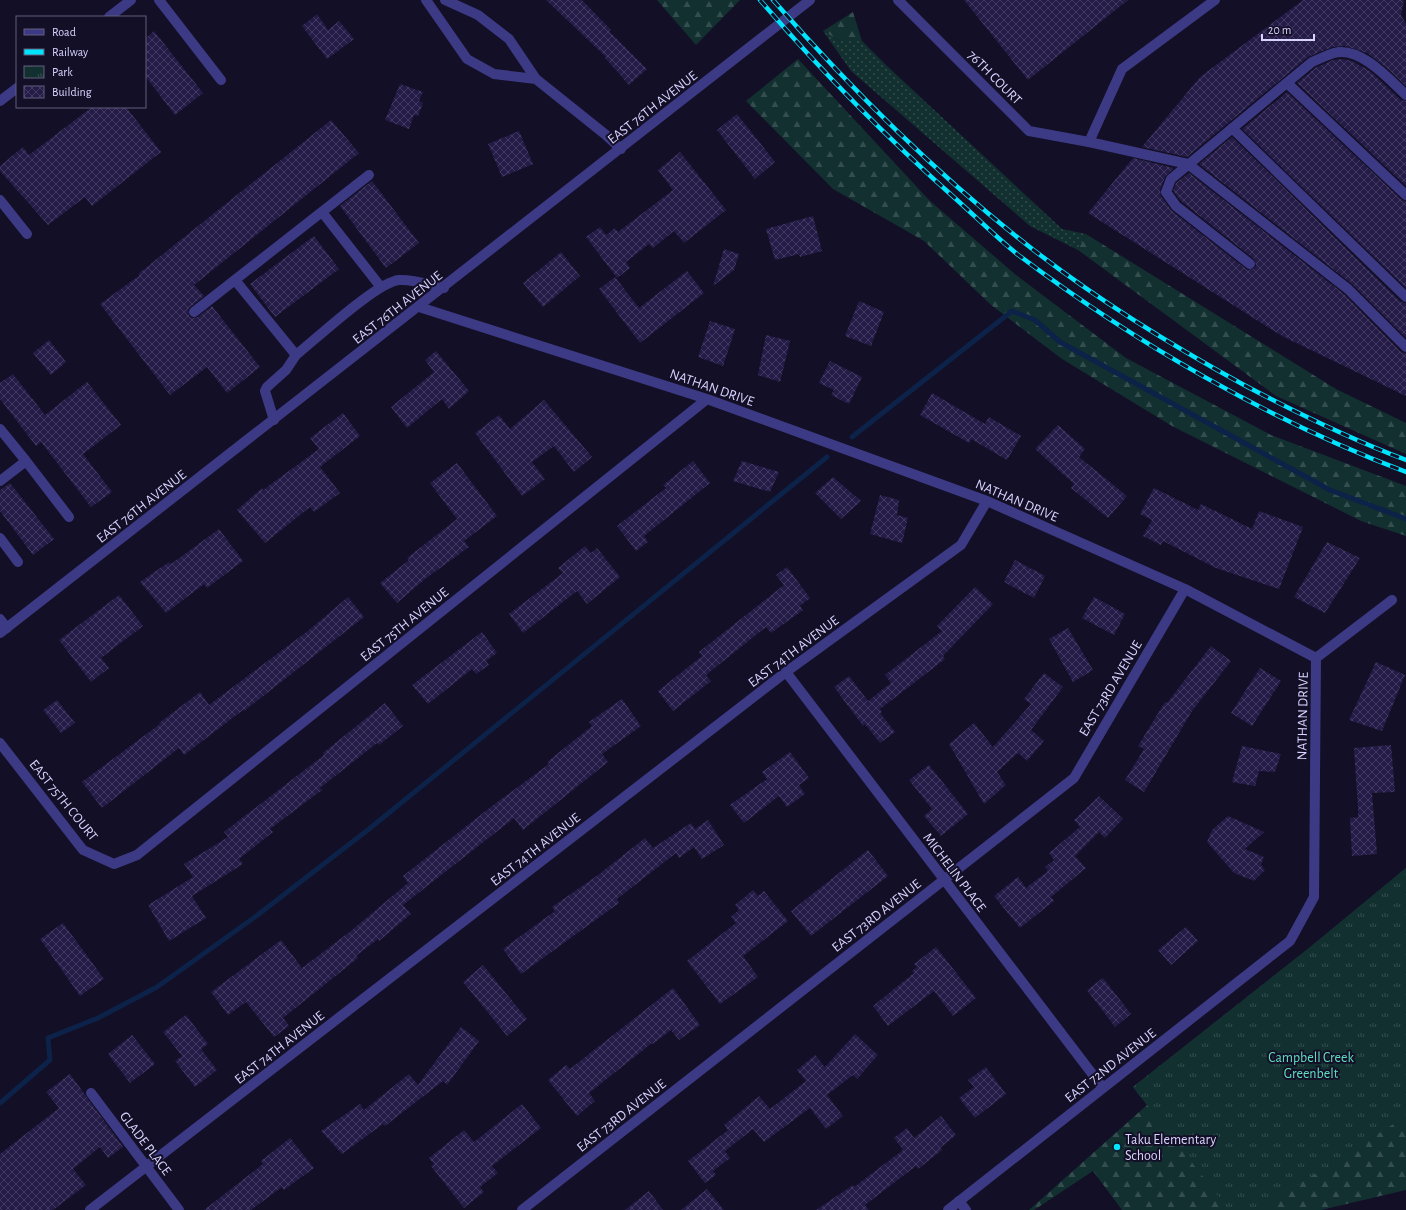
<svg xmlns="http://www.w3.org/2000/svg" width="1406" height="1210" viewBox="0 0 1406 1210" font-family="'Alegreya Sans',sans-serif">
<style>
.grass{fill:url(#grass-dots)}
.forest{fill:url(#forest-firs)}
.park{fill:url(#park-tufts)}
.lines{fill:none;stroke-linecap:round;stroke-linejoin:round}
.stream{stroke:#0c2248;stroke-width:5}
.building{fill:url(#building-cross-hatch)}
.service{stroke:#3d3a85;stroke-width:10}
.minor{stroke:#3d3a85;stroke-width:10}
.tertiary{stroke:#3d3a85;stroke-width:10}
.rail-casing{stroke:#00e5ff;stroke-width:4.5}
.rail{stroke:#130f26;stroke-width:3;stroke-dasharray:9;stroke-linecap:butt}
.poi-dot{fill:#00e5ff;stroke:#130f26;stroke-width:1.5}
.labels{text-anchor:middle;stroke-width:4;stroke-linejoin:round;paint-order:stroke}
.street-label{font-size:14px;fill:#d9d4ff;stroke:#130f26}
.park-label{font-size:14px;fill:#5fe0c0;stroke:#130f26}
.poi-label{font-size:14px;fill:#d9d4ff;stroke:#130f26;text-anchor:start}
</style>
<defs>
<pattern id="grass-dots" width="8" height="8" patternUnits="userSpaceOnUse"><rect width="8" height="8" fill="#12302f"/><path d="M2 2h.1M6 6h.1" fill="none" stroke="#344d4e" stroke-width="1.8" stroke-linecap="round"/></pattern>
<pattern id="forest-firs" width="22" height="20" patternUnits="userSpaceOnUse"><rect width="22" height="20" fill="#12302f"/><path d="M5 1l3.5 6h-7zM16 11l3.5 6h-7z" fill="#344d4e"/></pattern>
<pattern id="park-tufts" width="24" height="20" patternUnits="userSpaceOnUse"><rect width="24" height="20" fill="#12302f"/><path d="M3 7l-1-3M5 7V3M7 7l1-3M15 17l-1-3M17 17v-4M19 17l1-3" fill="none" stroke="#344d4e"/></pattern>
<pattern id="building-cross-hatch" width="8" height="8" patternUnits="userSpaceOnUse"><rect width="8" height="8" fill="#241b47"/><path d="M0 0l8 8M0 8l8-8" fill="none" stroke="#433b63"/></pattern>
</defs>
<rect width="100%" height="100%" fill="#130f26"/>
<path class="grass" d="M 823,31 L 840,41 L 862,41 L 887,66 L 1062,229 L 1086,234 L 1078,250 L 1030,226 L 851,71 Z"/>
<path class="forest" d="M 657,0 L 740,0 L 696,45 Z
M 853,12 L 862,41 L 840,41 L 823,31 Z
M 798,59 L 930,201 L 1016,275 L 1126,358 L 1271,435 L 1406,486 L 1406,536 L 1361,521 L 1172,426 L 1062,359 L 991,305 L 924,241 L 833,189 L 746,101 Z
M 1086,234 L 1336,389 L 1406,423 L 1406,454 L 1276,396 L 1078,250 Z
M 1406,868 L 1406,1190 L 1321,1210 L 1122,1210 L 1093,1171 L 1034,1210 L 1029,1210 L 1147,1105 L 1133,1087 L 1309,948 Z"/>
<path class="park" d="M 1406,868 L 1406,1116 L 1258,1210 L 1229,1210 L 1133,1087 L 1309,948 Z"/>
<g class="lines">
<path class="stream" d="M 852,437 L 1012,311 L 1035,320 L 1060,342 L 1330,490 L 1406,519
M 0,1103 L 50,1060 L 48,1038 L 98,1018 L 157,987 L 255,917 L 369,829 L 827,457"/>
</g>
<path class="building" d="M 546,0 L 582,0 L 611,30 L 609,31 L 647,69 L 629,85 L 605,58 L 606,57 Z
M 964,0 L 1128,0 L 1028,80 Z
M 1303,0 L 1404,0 L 1401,15 L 1406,24 L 1406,86 L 1387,68 L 1367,53 L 1345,46 L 1332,47 L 1308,57 L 1187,157 L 1142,147 L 1200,77 Z
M 317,14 L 328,30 L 339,21 L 354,39 L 327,59 L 302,26 Z
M 154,31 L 203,93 L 175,115 L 145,76 L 145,39 Z
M 1343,59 L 1352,61 L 1370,71 L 1401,100 L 1406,101 L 1406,186 L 1297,83 L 1315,68 L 1333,60 Z
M 400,84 L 423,92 L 419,101 L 423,103 L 418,116 L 414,115 L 409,129 L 385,120 Z
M 1287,92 L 1402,200 L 1406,201 L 1406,288 L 1242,129 Z
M 92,107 L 126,107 L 161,152 L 92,206 L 85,197 L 48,225 L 0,171 L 0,166 L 23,147 L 29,155 Z
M 737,114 L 775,162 L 755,179 L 717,130 Z
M 331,120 L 359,153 L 194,285 L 204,296 L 188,309 L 189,316 L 192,318 L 198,317 L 212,306 L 260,367 L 227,393 L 207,367 L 170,395 L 100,304 L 140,275 L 138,274 Z
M 519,131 L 533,164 L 502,177 L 488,144 Z
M 1232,137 L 1401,302 L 1406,303 L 1406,338 L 1352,284 L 1199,164 Z
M 680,152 L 726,210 L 684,243 L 674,231 L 653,248 L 649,244 L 626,262 L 630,268 L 617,278 L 586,237 L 600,227 L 606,235 L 615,228 L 618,232 L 673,190 L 658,170 Z
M 1133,158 L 1174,168 L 1165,177 L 1160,190 L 1161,196 L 1172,211 L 1246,269 L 1249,270 L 1255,268 L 1256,265 L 1254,259 L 1181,201 L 1173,191 L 1176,183 L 1189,173 L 1344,294 L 1401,352 L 1406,353 L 1406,396 L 1282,336 L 1088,213 Z
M 372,181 L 419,243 L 386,268 L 340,206 Z
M 813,216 L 822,251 L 800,257 L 799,254 L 775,260 L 766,229 Z
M 314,236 L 339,269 L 275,317 L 250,284 Z
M 724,249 L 739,254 L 734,270 L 713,286 Z
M 561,252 L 580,276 L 543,307 L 523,283 Z
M 687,271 L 704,293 L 640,343 L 599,289 L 615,277 L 639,308 Z
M 859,301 L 884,312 L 871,346 L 845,336 Z
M 710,321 L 735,329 L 723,366 L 698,357 Z
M 766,335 L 790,341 L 780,382 L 758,375 Z
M 49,340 L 66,362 L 51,375 L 33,353 Z
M 436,351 L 469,391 L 449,409 L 442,399 L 407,428 L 391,407 L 434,372 L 425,360 Z
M 830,361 L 862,377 L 849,404 L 831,395 L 834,390 L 819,383 Z
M 13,374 L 45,415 L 87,382 L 121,425 L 83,454 L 112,492 L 91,507 L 41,442 L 36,446 L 0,399 L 0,383 Z
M 932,393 L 985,424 L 989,417 L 1021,436 L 1007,460 L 971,439 L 969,443 L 920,415 Z
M 544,400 L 592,457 L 574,472 L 554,446 L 532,462 L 545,479 L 522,496 L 475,433 L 499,415 L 510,429 Z
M 343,413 L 360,436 L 320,467 L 340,493 L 314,512 L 310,507 L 265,543 L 237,510 L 262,488 L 263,490 L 319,449 L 310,438 Z
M 1058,425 L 1085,449 L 1079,457 L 1127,496 L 1108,518 L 1071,488 L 1074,484 L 1035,449 Z
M 693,461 L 710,483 L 644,536 L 648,542 L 636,551 L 617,526 L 666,488 L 663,485 Z
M 742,461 L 779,472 L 770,492 L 733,481 Z
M 457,463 L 497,516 L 464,541 L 469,547 L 425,579 L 397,603 L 380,583 L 409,560 L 407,558 L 457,519 L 430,483 Z
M 833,477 L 861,501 L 841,519 L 815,493 Z
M 10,483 L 54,539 L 33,555 L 0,511 L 0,490 Z
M 1154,488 L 1198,510 L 1201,504 L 1252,529 L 1259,511 L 1303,527 L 1279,589 L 1216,568 L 1163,541 L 1161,545 L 1143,536 L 1152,520 L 1140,514 Z
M 880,495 L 899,500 L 897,515 L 908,518 L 902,543 L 870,534 Z
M 219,529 L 243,561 L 207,588 L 204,584 L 166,613 L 140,582 L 169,562 L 171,564 Z
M 1327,542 L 1360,558 L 1325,613 L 1294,597 Z
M 585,546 L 591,553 L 597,548 L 620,577 L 587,604 L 577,591 L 523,633 L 509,614 L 563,573 L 558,568 Z
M 1015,560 L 1045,576 L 1034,598 L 1004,582 Z
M 787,567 L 810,598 L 800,606 L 803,610 L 771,633 L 766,627 L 706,675 L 711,681 L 673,711 L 658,691 L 702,656 L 699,652 L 784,585 L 776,575 Z
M 975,587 L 993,604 L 943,656 L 945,659 L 880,709 L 882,712 L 880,713 L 895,732 L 880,743 L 865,724 L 863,726 L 834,687 L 849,676 L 868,701 L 891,683 L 885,675 L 942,631 L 937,626 Z
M 119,595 L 143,626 L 101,658 L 109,668 L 91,682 L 59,640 Z
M 348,597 L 364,617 L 244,711 L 243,710 L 184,755 L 179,748 L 102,808 L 82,782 L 160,724 L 159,723 L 200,692 L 209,705 L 309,630 Z
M 1094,597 L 1125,614 L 1114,635 L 1082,618 Z
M 1068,628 L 1093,670 L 1073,682 L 1049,639 Z
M 482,632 L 497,653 L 486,661 L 489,665 L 476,674 L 472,669 L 428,704 L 412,685 Z
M 1211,646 L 1231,661 L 1192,711 L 1144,792 L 1125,780 L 1144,749 L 1138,746 L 1165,702 L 1167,703 Z
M 1376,662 L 1405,675 L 1382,731 L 1349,720 Z
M 1260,668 L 1281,681 L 1252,726 L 1231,713 Z
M 1044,673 L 1063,687 L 1031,730 L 1044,741 L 1027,761 L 1018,753 L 997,772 L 1006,785 L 984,804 L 949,744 L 974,723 L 993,747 L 1031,704 L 1024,699 Z
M 622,699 L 641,726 L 602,754 L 608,762 L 523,830 L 514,818 L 403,905 L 411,914 L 379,941 L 378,939 L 356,956 L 358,958 L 283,1018 L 289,1026 L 274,1037 L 246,1002 L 228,1015 L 211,992 L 281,940 L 302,968 L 352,930 L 408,883 L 403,876 L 492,806 L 549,764 L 547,762 L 592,726 L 589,722 Z
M 57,700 L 75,723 L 61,733 L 43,710 Z
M 385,703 L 403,726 L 379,745 L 377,743 L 320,788 L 322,790 L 270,829 L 273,832 L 239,859 L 243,864 L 192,896 L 206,918 L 169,941 L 148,905 L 193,877 L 184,864 L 228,837 L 224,832 L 324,755 L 323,753 Z
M 1391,745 L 1395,792 L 1372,793 L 1377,854 L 1352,856 L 1350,818 L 1358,817 L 1358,808 L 1354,748 Z
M 1242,746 L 1281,754 L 1275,772 L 1259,771 L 1255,786 L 1232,782 Z
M 790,752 L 809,778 L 799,785 L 805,794 L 787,807 L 779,796 L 744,823 L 730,805 L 767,779 L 762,772 Z
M 929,765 L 968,814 L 941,836 L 924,816 L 932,809 L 909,780 Z
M 1099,796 L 1123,819 L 1105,838 L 1099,832 L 1075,856 L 1086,868 L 1051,897 L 1054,901 L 1020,928 L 994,896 L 1018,877 L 1026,888 L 1048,871 L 1045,867 L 1054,860 L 1049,853 L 1080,827 L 1074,820 Z
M 1228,816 L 1264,832 L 1245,849 L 1264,857 L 1261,865 L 1265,870 L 1254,881 L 1234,873 L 1207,842 L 1212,830 Z
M 708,820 L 724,845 L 702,859 L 694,847 L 679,858 L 676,853 L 617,899 L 619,903 L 521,974 L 503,949 L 555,911 L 552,907 L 598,875 L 645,838 L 653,848 L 691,823 L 695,829 Z
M 868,850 L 888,876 L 811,936 L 791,911 Z
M 753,890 L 758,896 L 764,891 L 788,921 L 743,956 L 758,977 L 720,1004 L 687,961 L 736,923 L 731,917 L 739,910 L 735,905 Z
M 63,923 L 104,979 L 80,996 L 40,939 Z
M 1186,927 L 1198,941 L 1171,965 L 1158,950 Z
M 936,947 L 976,998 L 953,1016 L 934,991 L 888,1026 L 873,1006 L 914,973 L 912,971 L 917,967 L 914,964 Z
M 483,965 L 527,1019 L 507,1036 L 463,982 Z
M 1103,978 L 1131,1014 L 1115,1027 L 1087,990 Z
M 673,988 L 700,1025 L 679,1040 L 671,1030 L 653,1044 L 652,1043 L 589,1093 L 595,1101 L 577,1116 L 548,1080 L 566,1065 L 570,1069 Z
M 186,1015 L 208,1044 L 201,1049 L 217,1070 L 195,1087 L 175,1061 L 182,1056 L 163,1032 Z
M 461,1027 L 479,1041 L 447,1085 L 443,1081 L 385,1126 L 383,1124 L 342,1154 L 321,1131 L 360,1104 L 364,1110 L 409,1074 L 418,1085 Z
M 855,1034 L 878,1055 L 857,1079 L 853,1075 L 827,1095 L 843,1116 L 826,1129 L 810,1108 L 764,1142 L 753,1129 L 725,1151 L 730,1158 L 713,1171 L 716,1175 L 705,1183 L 688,1161 L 728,1130 L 724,1125 L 759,1096 L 770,1109 L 806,1081 L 797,1070 L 815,1055 L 825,1067 Z
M 132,1035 L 155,1064 L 130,1083 L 108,1054 Z
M 986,1067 L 1006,1094 L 975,1118 L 959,1098 L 974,1087 L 968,1080 Z
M 70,1074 L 123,1147 L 108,1158 L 100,1147 L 73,1169 L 86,1185 L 53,1210 L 0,1210 L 0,1154 L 59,1108 L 46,1092 Z
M 522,1104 L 541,1128 L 492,1166 L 498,1173 L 480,1187 L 484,1192 L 464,1208 L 431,1166 L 434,1164 L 429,1158 L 464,1130 L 474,1142 Z
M 941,1116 L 956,1135 L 940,1148 L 942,1150 L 918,1169 L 916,1166 L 865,1205 L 869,1210 L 816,1210 L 853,1185 L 854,1187 L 903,1150 L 894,1138 L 907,1128 L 914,1138 Z
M 290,1138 L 314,1168 L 284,1190 L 282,1187 L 251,1210 L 204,1210 L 263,1164 L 261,1161 Z
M 707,1189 L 724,1210 L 681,1210 Z
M 649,1191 L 663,1210 L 625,1210 Z"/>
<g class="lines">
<path class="service" d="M 159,0 L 221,80
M 1215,0 L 1122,69 L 1089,142 L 1188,164 L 1348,289 L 1406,347
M 1287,83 L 1406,195
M 1232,128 L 1406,297
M 0,200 L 27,234
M 322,212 L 380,286
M 1250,264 L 1176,206 L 1166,192 L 1171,179 L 1312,62 C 1319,59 1327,55 1334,53 C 1360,46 1389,79 1406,95
M 235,280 L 296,355
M 194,312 L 369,175
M 274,420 L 265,391 L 267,387 L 286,370 L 296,355 C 316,339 377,282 399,280 C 413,279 430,285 444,288
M 0,429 L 26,461 L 0,481
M 26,461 L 69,517
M 0,538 L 18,562
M 959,1201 L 966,1210"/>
<path class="minor" d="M 426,0 L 467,59 L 494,74 L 536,79 L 509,39 L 478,15 L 445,0
M 898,0 L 1029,131 L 1089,142
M 109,17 L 131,0
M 536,79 L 606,135 L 621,149
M 0,101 L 17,88
M 419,307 L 707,399 L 987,501 L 1185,589 L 1316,658
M 0,619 L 7,628
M 1316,658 L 1392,600
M 786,672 L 1103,1088
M 0,743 L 83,850 L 114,864 L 137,855 L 707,399
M 91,1093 L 179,1210
M 90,1210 L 786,672 L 961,545 L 987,501
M 522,1210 L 1074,778 L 1185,589
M 948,1210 L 1290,941 L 1314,897 L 1316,658"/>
<path class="tertiary" d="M 0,633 L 810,0"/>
<defs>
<path id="rail" d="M 760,0 C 821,71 887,138 957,200 C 977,218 996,237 1017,254 C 1135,343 1269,420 1406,472
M 773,0 C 851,89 937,175 1031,248 C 1098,300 1169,344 1244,385 C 1297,413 1350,439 1406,460"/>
</defs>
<use href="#rail" class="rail-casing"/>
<use href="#rail" class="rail"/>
</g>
<circle class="poi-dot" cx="1117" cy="1147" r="4"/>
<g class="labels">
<g class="street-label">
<text transform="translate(995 77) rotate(45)" y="5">76TH COURT</text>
<text transform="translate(652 107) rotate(-38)" y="5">EAST 76TH AVENUE</text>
<text transform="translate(397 307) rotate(-38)" y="5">EAST 76TH AVENUE</text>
<text transform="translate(712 387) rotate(19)" y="5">NATHAN DRIVE</text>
<text transform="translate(1017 500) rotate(23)" y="5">NATHAN DRIVE</text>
<text transform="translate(141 506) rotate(-38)" y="5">EAST 76TH AVENUE</text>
<text transform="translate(404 624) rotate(-39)" y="5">EAST 75TH AVENUE</text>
<text transform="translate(793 651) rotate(-37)" y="5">EAST 74TH AVENUE</text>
<text transform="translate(1110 688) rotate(-59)" y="5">EAST 73RD AVENUE</text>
<text transform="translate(1302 716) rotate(-89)" y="5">NATHAN DRIVE</text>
<text transform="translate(64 800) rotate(51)" y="5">EAST 75TH COURT</text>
<text transform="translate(535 849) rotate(-38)" y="5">EAST 74TH AVENUE</text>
<text transform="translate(955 872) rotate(53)" y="5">MICHELIN PLACE</text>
<text transform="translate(876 915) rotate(-38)" y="5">EAST 73RD AVENUE</text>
<text transform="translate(279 1047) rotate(-38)" y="5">EAST 74TH AVENUE</text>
<text transform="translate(1110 1065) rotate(-38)" y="5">EAST 72ND AVENUE</text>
<text transform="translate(621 1115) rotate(-38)" y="5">EAST 73RD AVENUE</text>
<text transform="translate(146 1143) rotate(53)" y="5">GLADE PLACE</text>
</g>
<g class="park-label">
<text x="1311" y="1062">Campbell Creek<tspan x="1311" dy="16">Greenbelt</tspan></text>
</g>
<g class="poi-label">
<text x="1125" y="1144">Taku Elementary<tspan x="1125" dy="16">School</tspan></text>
</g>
</g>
<rect x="16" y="16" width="130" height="92" fill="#130f26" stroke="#625e7d"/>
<rect x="24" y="29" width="20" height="6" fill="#3d3a85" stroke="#625e7d"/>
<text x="52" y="36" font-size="12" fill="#d9d4ff">Road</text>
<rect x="24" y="49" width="20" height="6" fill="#00e5ff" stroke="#625e7d"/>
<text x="52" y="56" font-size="12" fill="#d9d4ff">Railway</text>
<rect x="24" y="66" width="20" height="12" fill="url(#park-tufts)" stroke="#625e7d"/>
<text x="52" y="76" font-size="12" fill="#d9d4ff">Park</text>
<rect x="24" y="86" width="20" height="12" fill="url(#building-cross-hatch)" stroke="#625e7d"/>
<text x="52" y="96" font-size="12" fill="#d9d4ff">Building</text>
<path d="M1262 34v6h52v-6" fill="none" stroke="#d9d4ff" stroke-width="2"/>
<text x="1268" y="34" font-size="12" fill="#d9d4ff" stroke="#130f26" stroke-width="3" paint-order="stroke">20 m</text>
</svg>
